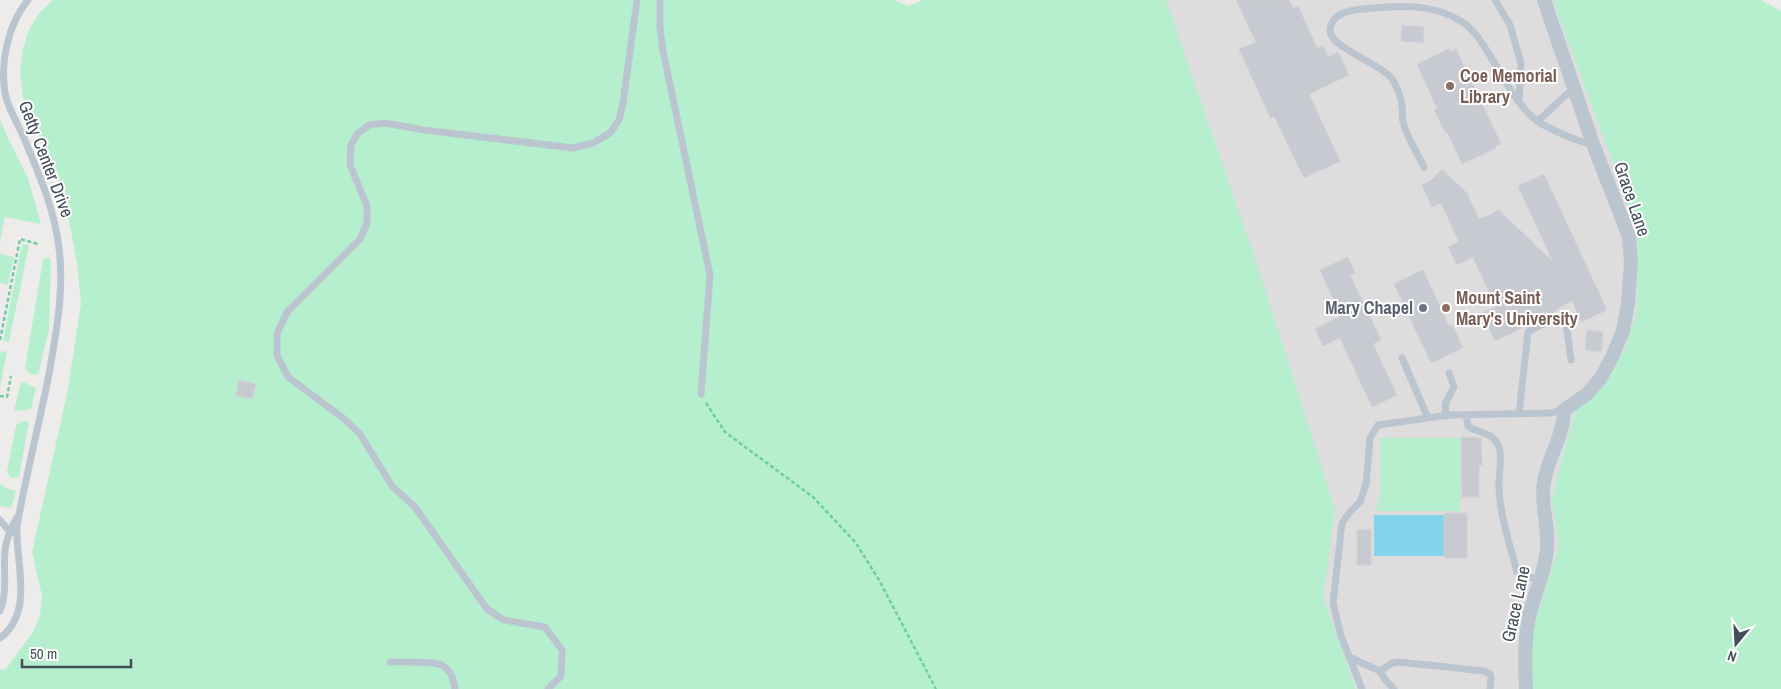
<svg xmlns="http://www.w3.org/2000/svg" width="1781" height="689" viewBox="0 0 1781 689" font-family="'Archivo Narrow',sans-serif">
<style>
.education{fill:#dfdcdd}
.green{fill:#b6efce}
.water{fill:#82d3ed}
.building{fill:#c8cad1;stroke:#cfd1d8}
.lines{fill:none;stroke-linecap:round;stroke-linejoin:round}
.path{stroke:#6ecda2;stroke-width:2.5;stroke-dasharray:4 2.5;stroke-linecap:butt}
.service{stroke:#bbc5cf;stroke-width:7}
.minor{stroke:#bbc5cf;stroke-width:14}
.education-dot{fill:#8d6e63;stroke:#fff;stroke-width:2}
.worship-dot{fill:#6b7280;stroke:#fff;stroke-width:2}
.labels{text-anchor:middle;stroke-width:4;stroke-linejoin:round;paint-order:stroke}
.education-label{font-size:18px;font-weight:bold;fill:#785e54;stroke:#fff;text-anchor:start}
.street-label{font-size:18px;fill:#434e59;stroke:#fff}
.worship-label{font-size:18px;font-weight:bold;fill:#5b616d;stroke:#fff;text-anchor:end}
</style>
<rect width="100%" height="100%" fill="#eeebeb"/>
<path class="education" d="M 1126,0 L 1579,0 L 1670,241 L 1568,689 L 1310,689 Z"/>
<path class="green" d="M 53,0 L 893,0 L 909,6 L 923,0 L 1166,0 L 1258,267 L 1335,509 L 1323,597 L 1356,689 L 0,689 L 0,670 L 6,669 L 33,632 L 40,616 L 42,596 L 32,552 L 67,394 L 81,304 L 77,263 L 70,226 L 59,184 L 23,98 L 20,73 L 23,49 L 28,32 L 38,14 Z
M 1553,0 L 1761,0 L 1781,11 L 1781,689 L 1533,689 L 1530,647 L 1531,634 L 1555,560 L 1559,543 L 1552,501 L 1557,477 L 1576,410 L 1605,385 L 1625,348 L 1636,316 L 1638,282 L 1638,232 Z
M 0,119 L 7,136 L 28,178 L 41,224 L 5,217 L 0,243 Z
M 22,244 L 29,245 L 9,342 L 3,341 Z
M 0,254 L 14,257 L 8,285 L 0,283 Z
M 46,258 L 49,258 L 51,261 L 49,329 L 39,372 L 36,375 L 30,374 L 25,368 L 43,260 Z
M 1,351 L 7,352 L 0,387 L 0,354 Z
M 21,381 L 36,388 L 31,409 L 14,411 Z
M 23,421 L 29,422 L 19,477 L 10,478 L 7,471 L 15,430 L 17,424 Z
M 1380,438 L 1460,438 L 1460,511 L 1376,511 L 1380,496 Z
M 0,484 L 8,489 L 16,491 L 11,508 L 0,506 Z"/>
<path class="water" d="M 1374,515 L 1444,515 L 1444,556 L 1374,556 Z"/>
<path class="building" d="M 1236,0 L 1289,0 L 1293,8 L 1298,6 L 1317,48 L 1323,46 L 1328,57 L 1338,52 L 1349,75 L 1309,94 L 1340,161 L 1304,178 L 1274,116 L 1271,119 L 1239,49 L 1256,42 Z
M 1402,25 L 1424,27 L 1423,43 L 1401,41 Z
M 1449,49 L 1450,52 L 1456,49 L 1501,144 L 1495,146 L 1496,148 L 1462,164 L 1448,133 L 1446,134 L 1434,110 L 1437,108 L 1417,64 Z
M 1442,169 L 1467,193 L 1479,219 L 1494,213 L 1498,209 L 1553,262 L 1518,186 L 1544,174 L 1607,310 L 1581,322 L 1572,301 L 1560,307 L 1553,313 L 1495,341 L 1482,313 L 1496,307 L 1473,257 L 1457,265 L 1448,247 L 1459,242 L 1441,203 L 1432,207 L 1422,185 L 1430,181 Z
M 1348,257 L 1355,273 L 1350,275 L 1381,340 L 1373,344 L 1397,395 L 1372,407 L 1340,338 L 1323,346 L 1315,329 L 1341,316 L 1320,270 Z
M 1423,270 L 1449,326 L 1452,324 L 1463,348 L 1431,363 L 1394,284 Z
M 1587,330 L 1603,332 L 1601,352 L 1585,350 Z
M 239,380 L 256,384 L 252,399 L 236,396 Z
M 1461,437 L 1481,438 L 1482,465 L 1479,465 L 1479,497 L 1462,497 Z
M 1444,513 L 1467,513 L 1467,558 L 1444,558 Z
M 1371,529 L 1371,565 L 1357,565 L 1357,530 Z"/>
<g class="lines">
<path class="path" d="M 0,340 L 20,239 L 38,244
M 0,396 L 7,397 L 11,376
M 706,403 L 725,432 L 813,497 L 856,543 L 879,580 L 936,689"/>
<path class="service" d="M 660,0 L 660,28 L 663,51 L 710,275 L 701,394
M 1495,0 L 1510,25 L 1521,63 L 1519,100
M 1538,121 L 1567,94 L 1574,89
M 1424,167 C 1417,152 1407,138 1403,122 C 1402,117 1403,112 1402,107 C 1402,99 1398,90 1394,82 C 1382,61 1322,48 1331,25 C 1336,12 1352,10 1363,9 C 1396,5 1434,3 1462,22 C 1474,29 1482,43 1489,54 C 1502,75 1517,106 1537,121 C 1546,127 1555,131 1564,135 C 1574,139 1583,143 1593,144
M 1402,358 L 1428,418
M 1519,414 L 1528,332 L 1557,317 L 1566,323 L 1571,360
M 1466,415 L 1468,426 C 1477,433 1491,432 1497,443 C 1504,453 1498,476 1499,488 C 1500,516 1510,545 1517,572 L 1540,581
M 1446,416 L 1445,404 L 1454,387 L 1449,373
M 0,520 L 11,533
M 0,611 C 8,591 3,572 5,551 C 6,539 11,528 17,517
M 0,638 C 35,612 15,562 17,526 C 26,475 39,425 49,374 C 57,329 66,281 57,235 C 51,201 37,170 24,138 C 18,124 8,109 5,93 C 0,63 8,24 28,0
M 1349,657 L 1380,671 L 1387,682 L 1394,689
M 390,662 C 402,662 432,661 442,665 C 451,670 454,681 455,689
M 1380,671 L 1392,663 L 1399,662 L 1484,671 L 1490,674 L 1491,678 L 1490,689
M 548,689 L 561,676 L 562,650 L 545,627 L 504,620 L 487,609 L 415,507 L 392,486 L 360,434 L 343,418 L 288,377 L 277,355 L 277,334 L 287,312 L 360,239 L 367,223 L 367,206 L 350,165 L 351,145 L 357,134 L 369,125 L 385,123 L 424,130 L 573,148 L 593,143 L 610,133 L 619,120 L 623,103 L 637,0
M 1362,689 L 1341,636 L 1333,603 L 1342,523 L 1350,512 L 1360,502 L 1366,484 L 1370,438 L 1378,425 L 1449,415 L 1550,413 L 1564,410"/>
<path class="minor" d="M 1526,689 C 1525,663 1524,639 1530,613 C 1535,592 1546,570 1547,547 C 1549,525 1540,504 1544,483 C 1547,458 1564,436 1564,410 L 1587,394 L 1600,379 L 1612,357 L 1623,331 L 1628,303 L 1631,263 L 1629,237 L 1593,144 L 1544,0"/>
</g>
<g class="education-dot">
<circle cx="1450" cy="86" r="5"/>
<circle cx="1446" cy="308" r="5"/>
</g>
<circle class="worship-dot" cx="1423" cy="308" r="5"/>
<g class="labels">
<g class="education-label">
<text x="1460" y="82">Coe Memorial<tspan x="1460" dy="21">Library</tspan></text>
<text x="1456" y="304">Mount Saint<tspan x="1456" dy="21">Mary's University</tspan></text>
</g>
<g class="street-label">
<text transform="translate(46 159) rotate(69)" y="6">Getty Center Drive</text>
<text transform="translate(1632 199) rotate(71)" y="6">Grace Lane</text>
<text transform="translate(1516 604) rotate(-78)" y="6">Grace Lane</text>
</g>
<g class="worship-label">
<text x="1413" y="314">Mary Chapel</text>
</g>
</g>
<g transform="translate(1736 644) rotate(198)" stroke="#ffffff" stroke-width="4" paint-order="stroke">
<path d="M0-4L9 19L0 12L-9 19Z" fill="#434e59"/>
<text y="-8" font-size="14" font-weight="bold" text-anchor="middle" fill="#434e59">N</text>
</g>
<path d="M22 659v8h109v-8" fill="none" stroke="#434e59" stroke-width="2.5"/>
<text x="30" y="659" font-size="15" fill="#434e59" stroke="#ffffff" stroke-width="4" paint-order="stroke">50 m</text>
</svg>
